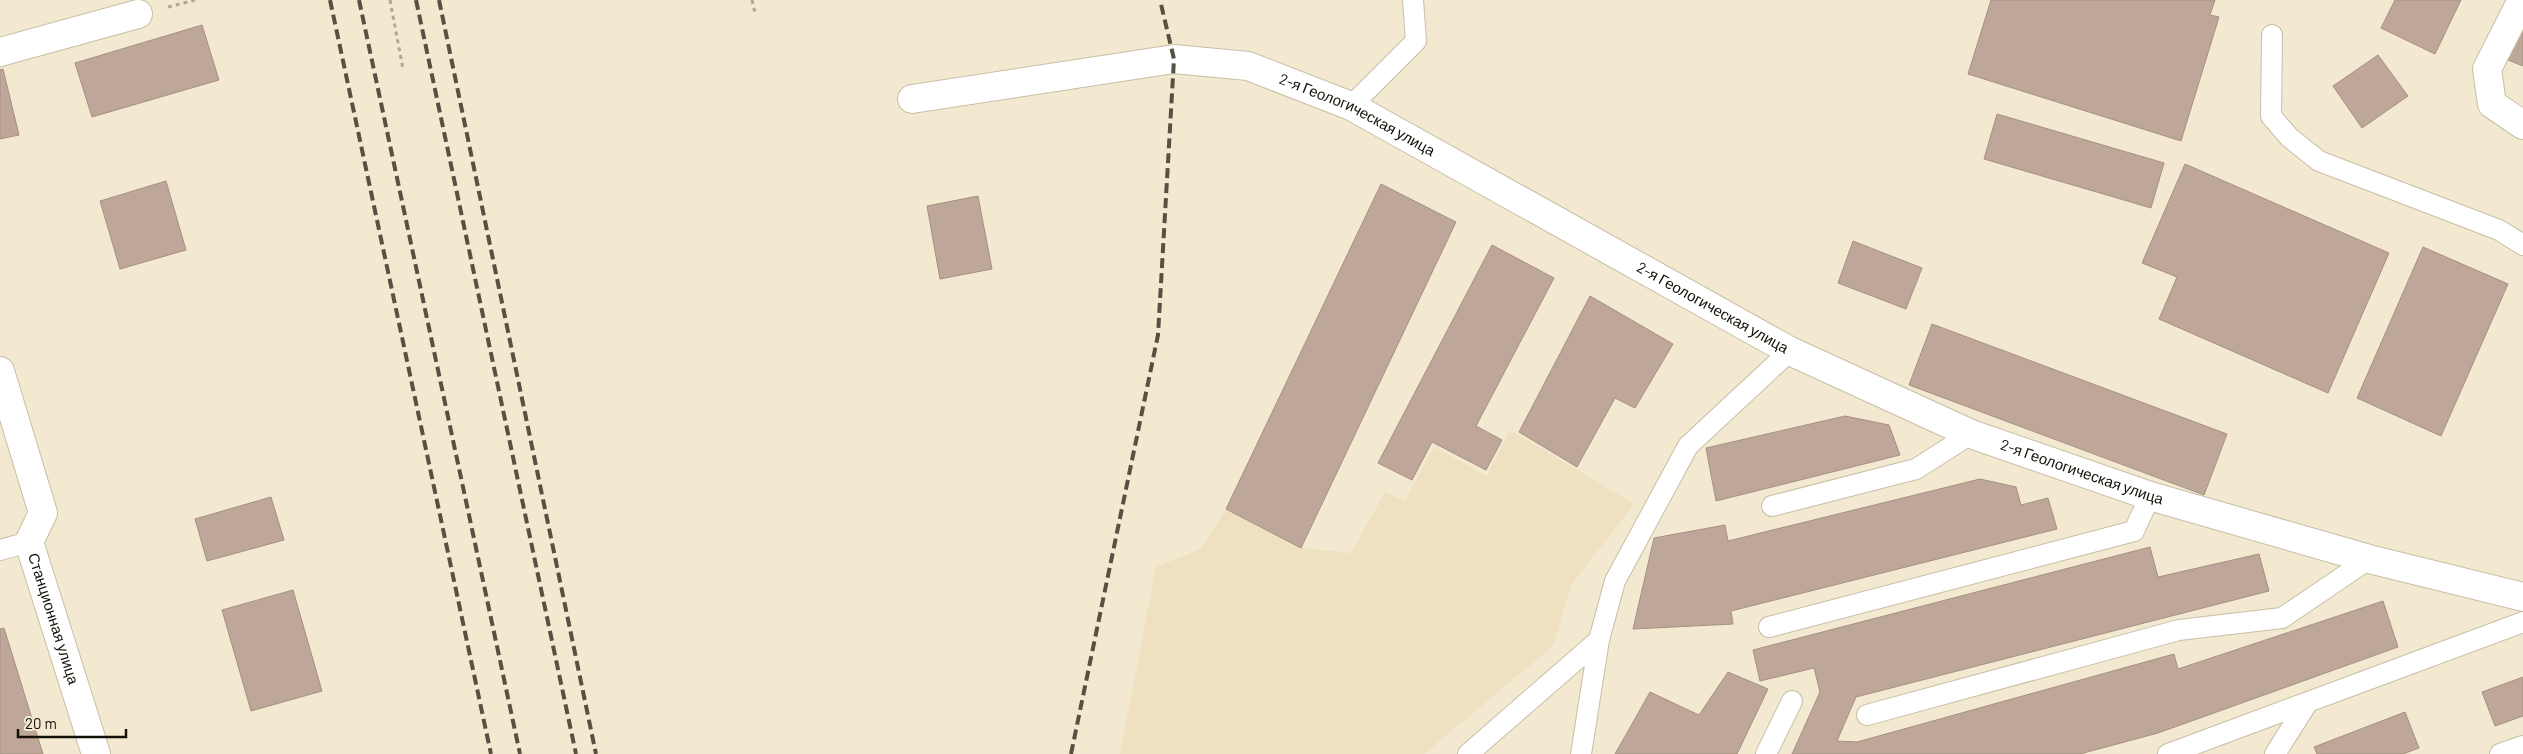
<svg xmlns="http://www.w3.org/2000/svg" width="2523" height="754" viewBox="0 0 2523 754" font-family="Barlow,sans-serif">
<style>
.built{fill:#eee0c0}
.building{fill:#bea798;stroke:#a69081}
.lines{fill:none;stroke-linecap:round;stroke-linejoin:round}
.service-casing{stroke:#c8bea6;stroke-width:22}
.pedestrian-casing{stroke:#c8bea6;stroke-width:30}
.minor-casing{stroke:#c8bea6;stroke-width:30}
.path{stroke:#b0a895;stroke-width:3;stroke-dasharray:4 4;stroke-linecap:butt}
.service{stroke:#fff;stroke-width:20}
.pedestrian{stroke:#fff;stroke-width:28}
.minor{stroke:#fff;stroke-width:28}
.rail{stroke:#565143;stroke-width:4;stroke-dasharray:10 5;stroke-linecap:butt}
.labels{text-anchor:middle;stroke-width:5;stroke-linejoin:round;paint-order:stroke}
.street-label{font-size:15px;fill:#141108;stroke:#f3e9d1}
</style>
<rect width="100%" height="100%" fill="#f3e9d1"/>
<path class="built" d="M 1510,430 L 1634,504 L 1571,585 L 1553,646 L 1424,754 L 1120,754 L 1156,567 L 1201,549 L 1226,509 L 1301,548 L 1351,553 L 1385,492 L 1405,501 L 1434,447 L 1487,476 Z"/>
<path class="building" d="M 1991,0 L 2215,0 L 2210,15 L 2219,17 L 2181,141 L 1968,74 Z
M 2395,0 L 2461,0 L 2435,54 L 2381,28 Z
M 202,25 L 219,80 L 92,117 L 75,63 Z
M 2523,28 L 2523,66 L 2508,60 Z
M 2378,55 L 2408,96 L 2362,128 L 2333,86 Z
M 3,69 L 19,135 L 0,139 L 0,70 Z
M 1997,114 L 2164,163 L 2151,208 L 1984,159 Z
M 2185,164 L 2389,253 L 2328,393 L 2159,319 L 2177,277 L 2142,263 Z
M 166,181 L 186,250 L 120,269 L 100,201 Z
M 1381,184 L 1456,222 L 1301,548 L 1226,509 Z
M 978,196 L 992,269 L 940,279 L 927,206 Z
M 1853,241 L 1922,268 L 1906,309 L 1838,283 Z
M 1492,245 L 1554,278 L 1476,426 L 1502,440 L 1486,470 L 1432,442 L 1412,480 L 1378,463 Z
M 2423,247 L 2508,284 L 2441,436 L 2357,398 Z
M 1590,296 L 1673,344 L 1635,408 L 1615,398 L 1577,467 L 1519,432 Z
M 1932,324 L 2227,434 L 2204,495 L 1909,385 Z
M 1845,416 L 1889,425 L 1900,455 L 1716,501 L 1706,448 Z
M 1980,479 L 2016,487 L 2021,505 L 2048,498 L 2057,529 L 1731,611 L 1733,624 L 1633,629 L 1654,538 L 1725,525 L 1728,541 Z
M 271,497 L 284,540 L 207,561 L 195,519 Z
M 2150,547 L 2158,577 L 2259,554 L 2269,591 L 1856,697 L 1837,741 L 1857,742 L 2174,654 L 2178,669 L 2383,601 L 2398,647 L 2158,733 L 2080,754 L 1792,754 L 1820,692 L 1814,668 L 1760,681 L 1753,650 Z
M 293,590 L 322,691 L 251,711 L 222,610 Z
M 4,628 L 43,754 L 0,754 L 0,629 Z
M 1728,672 L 1768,689 L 1737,754 L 1615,754 L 1650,692 L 1699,715 Z
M 2523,677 L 2523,716 L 2495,726 L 2482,692 Z
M 2405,712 L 2419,748 L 2403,754 L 2317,754 L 2314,747 Z"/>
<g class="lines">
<defs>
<path id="service" d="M 2272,35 L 2271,116 L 2289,137 L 2319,161 L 2499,230 L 2523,245
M 1351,106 L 1416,41 L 1413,0
M 1772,506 L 1916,469 L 1971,434
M 0,550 L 29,542
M 1769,627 L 2134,531 L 2150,496
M 1867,715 L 2179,630 L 2282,618 L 2369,559
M 1468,754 L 1599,640 L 1615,581 L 1688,446 L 1790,351
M 1581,754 L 1599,640
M 1766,754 L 1792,701
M 2168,754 L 2308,702
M 2275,754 L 2308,702 L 2523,622
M 2500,754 L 2523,746"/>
<path id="pedestrian" d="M 0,52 L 138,14"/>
<g id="minor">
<path d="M 2522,0 L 2487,69 L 2492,104 L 2523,125"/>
<path id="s1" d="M 912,99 L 1174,59 L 1248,66 L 1351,106 L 1790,351 L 1971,434 L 2150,496 L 2369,559 L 2523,597"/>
<path id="s2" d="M 0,371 L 43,513 L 29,542 L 96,754"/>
</g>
</defs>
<use href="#service" class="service-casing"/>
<use href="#pedestrian" class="pedestrian-casing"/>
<use href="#minor" class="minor-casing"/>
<path class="path" d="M 390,0 L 403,69
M 752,0 L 755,13
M 168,7 L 195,0"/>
<use href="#service" class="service"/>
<use href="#pedestrian" class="pedestrian"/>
<use href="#minor" class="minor"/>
<path class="rail" d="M 330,0 L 491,754
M 359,0 L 520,754
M 416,0 L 576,754
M 439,0 L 596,754
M 1071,754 L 1158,335 L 1174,59 L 1160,0"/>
</g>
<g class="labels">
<g class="street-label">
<text dy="5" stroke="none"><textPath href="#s1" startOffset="459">2-я Геологическая улица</textPath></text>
<text dy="5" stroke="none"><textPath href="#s1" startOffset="864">2-я Геологическая улица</textPath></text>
<text dy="5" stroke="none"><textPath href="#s1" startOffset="1269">2-я Геологическая улица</textPath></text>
<text dy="5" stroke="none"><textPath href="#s2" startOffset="261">Станционная улица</textPath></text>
</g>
</g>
<path d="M18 729v8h108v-8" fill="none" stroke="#141108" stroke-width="2.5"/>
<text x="25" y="729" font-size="15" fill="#141108" stroke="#f3e9d1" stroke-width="4" paint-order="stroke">20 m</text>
</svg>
